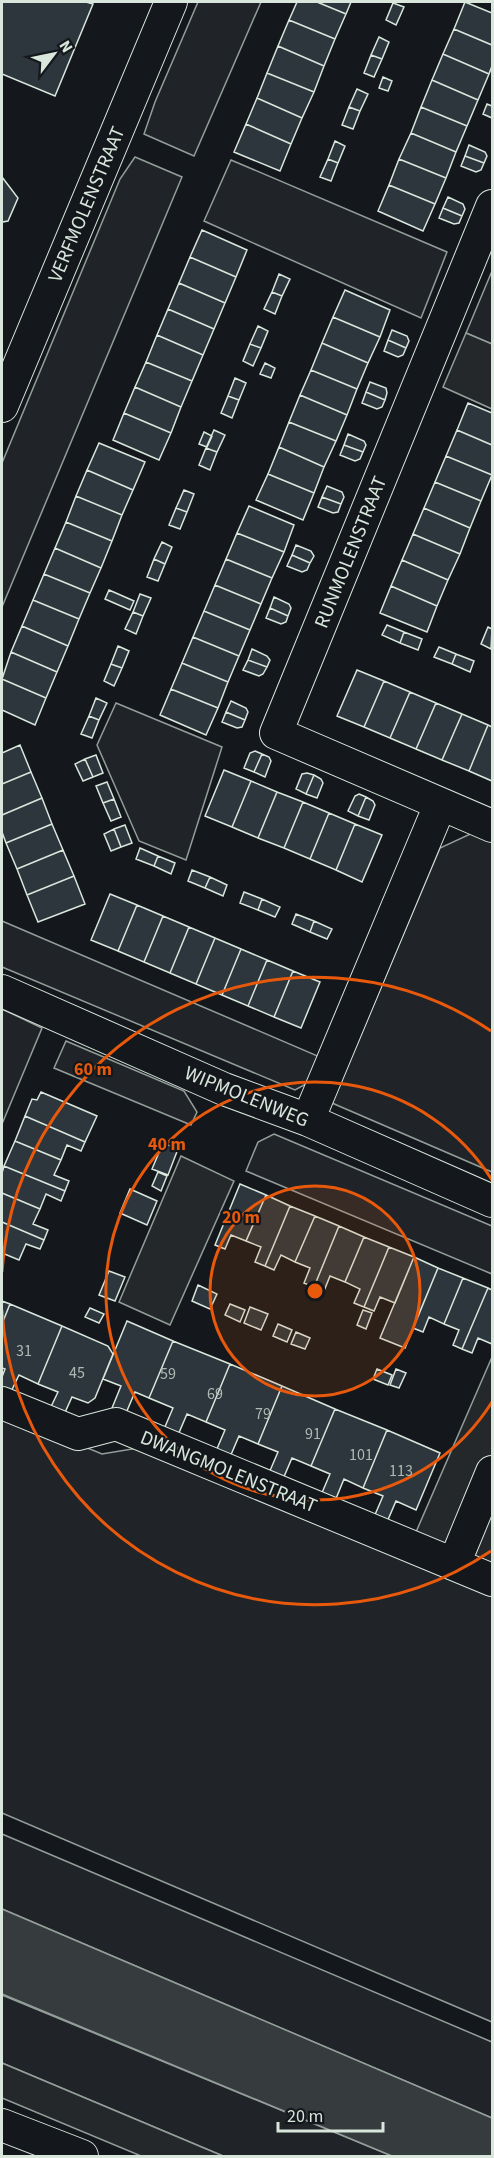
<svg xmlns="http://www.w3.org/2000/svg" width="494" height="2158" viewBox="0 0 494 2158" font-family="'Source Sans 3',sans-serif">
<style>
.green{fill:#202428;stroke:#939e99;stroke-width:1.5}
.parking{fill:#24282b;stroke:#939e99;stroke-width:1.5}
.water{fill:#363b3e;stroke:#939e99;stroke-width:1.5}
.building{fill:#2c363c;stroke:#d8e6dc;stroke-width:1.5}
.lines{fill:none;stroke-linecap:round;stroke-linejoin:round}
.street-casing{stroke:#d8e6dc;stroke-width:34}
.street{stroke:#14181c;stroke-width:32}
.ring{fill:none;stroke:#e8590c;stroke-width:3}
.labels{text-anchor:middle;stroke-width:4.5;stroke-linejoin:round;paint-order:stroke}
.number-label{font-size:16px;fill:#adbab4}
.street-label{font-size:20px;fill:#d8e6dc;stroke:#14181c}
.centre{fill:#e8590c;stroke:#14181c;stroke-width:3}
.ring-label{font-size:18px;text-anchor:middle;font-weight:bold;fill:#e8590c;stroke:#14181c;stroke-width:4.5;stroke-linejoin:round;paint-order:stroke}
</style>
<rect width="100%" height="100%" fill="#14181c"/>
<path class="green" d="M 198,2 L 261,2 L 194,156 L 144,134 L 155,102 Z
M 135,157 L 182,177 L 2,607 L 2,463 L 120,179 Z
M 231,160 L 447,252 L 421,318 L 204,221 Z
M 492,271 L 492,344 L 466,333 Z
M 116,703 L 222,747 L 186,860 L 139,841 L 97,745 Z
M 481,829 L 492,834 L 492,1172 L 332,1103 L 440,848 Z
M 2,921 L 320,1057 L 306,1084 L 295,1090 L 2,967 Z
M 2,1009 L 42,1028 L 2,1124 Z
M 66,1041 L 184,1091 L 197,1112 L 191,1125 L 54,1068 Z
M 274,1134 L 492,1226 L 492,1274 L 246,1171 L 258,1142 Z
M 2,1413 L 102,1454 L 144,1447 L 492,1591 L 492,2022 L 2,1813 Z
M 2,1834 C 165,1904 329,1972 492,2042 L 492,2118 L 2,1909 Z
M 2,1995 L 392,2156 L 223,2156 L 2,2063 Z"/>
<path class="parking" d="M 466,333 L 492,344 L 492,409 L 443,387 Z
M 181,1156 L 234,1181 L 170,1325 L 119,1302 Z
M 492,1357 L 492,1563 L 416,1532 Z
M 2,2063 L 223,2156 L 141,2156 L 2,2098 Z"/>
<path class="water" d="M 2,1909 L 492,2118 L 492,2156 L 392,2156 L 2,1994 Z"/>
<path class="building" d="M 2,2 L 86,2 L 93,4 L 55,96 L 2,74 Z
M 297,2 L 317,2 L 346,14 L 335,39 L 289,20 Z
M 317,2 L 351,2 L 346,14 Z
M 465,2 L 492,13 L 492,45 L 454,29 Z
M 393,3 L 404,7 L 396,25 L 386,20 Z
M 289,20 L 335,39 L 324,66 L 278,46 Z
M 454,29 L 492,45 L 492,66 L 489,74 L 443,54 Z
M 379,37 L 389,42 L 382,59 L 371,55 Z
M 278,46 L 324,66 L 314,92 L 267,73 Z
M 443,54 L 489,74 L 478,100 L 432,80 Z
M 371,55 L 382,59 L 374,77 L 364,73 Z
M 267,73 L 314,92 L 302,118 L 257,98 Z
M 383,77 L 392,81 L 388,91 L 379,88 Z
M 432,80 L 478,100 L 467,126 L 421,107 Z
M 357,89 L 368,94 L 360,111 L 349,107 Z
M 257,98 L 302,118 L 291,144 L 246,124 Z
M 487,104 L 492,106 L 492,118 L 483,114 Z
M 349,107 L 360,111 L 353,129 L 342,125 Z
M 421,107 L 467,126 L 456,152 L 411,133 Z
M 246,124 L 291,144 L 280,171 L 234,152 Z
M 411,133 L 456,152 L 446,178 L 399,159 Z
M 335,141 L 345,146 L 338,163 L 328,159 Z
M 469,145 L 485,152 L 487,156 L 484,163 L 465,156 Z
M 465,156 L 484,163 L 481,170 L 476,172 L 461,166 Z
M 328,159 L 338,163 L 331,181 L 320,177 Z
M 399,159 L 446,178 L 435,204 L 389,185 Z
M 2,177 L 18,198 L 8,221 L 2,222 Z
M 389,185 L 435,204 L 423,231 L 378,211 Z
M 448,197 L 463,204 L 465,209 L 462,216 L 443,208 Z
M 443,208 L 462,216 L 459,223 L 454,224 L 439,218 Z
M 202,230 L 247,250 L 236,277 L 190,257 Z
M 190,257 L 236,277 L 225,303 L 179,283 Z
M 279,274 L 290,279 L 282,296 L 272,292 Z
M 179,283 L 225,303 L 214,329 L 168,309 Z
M 345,290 L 390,310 L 380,337 L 333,317 Z
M 272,292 L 282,296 L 275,314 L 264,309 Z
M 168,309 L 214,329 L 203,355 L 157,335 Z
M 333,317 L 380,337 L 368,363 L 322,343 Z
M 258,326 L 268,331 L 261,348 L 250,344 Z
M 392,330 L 407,336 L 409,341 L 406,348 L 388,340 Z
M 157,335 L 203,355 L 192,381 L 146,362 Z
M 388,340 L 406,348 L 403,355 L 398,357 L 384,351 Z
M 322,343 L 368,363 L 357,389 L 311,370 Z
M 250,344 L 261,348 L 253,366 L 243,361 Z
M 146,362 L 192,381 L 181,407 L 135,387 Z
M 265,363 L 275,368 L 271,378 L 260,374 Z
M 311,370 L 357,389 L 347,415 L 300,395 Z
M 235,378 L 246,383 L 239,400 L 228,396 Z
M 370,382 L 386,388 L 387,393 L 385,400 L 366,392 Z
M 135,387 L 181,407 L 171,433 L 124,413 Z
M 366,392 L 385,400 L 382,407 L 377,409 L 362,403 Z
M 300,395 L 347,415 L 336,441 L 289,422 Z
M 228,396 L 239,400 L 232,418 L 221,413 Z
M 468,403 L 492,413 L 492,445 L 457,430 Z
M 124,413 L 171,433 L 159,460 L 113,440 Z
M 289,422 L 336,441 L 324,467 L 279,447 Z
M 214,430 L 225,435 L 217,452 L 206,448 Z
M 457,430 L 492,445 L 492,475 L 446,456 Z
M 204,432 L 212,436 L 207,447 L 199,444 Z
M 348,434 L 364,441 L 366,445 L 363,452 L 344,445 Z
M 99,443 L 145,462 L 133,490 L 87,470 Z
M 344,445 L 363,452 L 360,459 L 355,461 L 340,455 Z
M 279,447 L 324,467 L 314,493 L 268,474 Z
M 206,448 L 217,452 L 210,470 L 199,465 Z
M 446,456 L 492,475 L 481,501 L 435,482 Z
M 87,470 L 133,490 L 122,515 L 76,496 Z
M 268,474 L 314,493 L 303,520 L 256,500 Z
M 435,482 L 481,501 L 470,528 L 424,508 Z
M 327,486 L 342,492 L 344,497 L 341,504 L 322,497 Z
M 184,490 L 194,494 L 187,512 L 176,508 Z
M 76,496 L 122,515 L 112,541 L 66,522 Z
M 322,497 L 341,504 L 338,512 L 333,513 L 318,507 Z
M 249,506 L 294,525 L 284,552 L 237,533 Z
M 176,508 L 187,512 L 180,529 L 169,525 Z
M 424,508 L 470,528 L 460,554 L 413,534 Z
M 66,522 L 112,541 L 101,568 L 55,548 Z
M 237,533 L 284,552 L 272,578 L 226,559 Z
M 413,534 L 460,554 L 448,580 L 402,560 Z
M 162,542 L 172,547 L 165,564 L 154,559 Z
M 296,545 L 311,551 L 314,556 L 310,563 L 292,555 Z
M 55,548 L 101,568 L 90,593 L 44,574 Z
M 292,555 L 310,563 L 307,570 L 302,572 L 287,566 Z
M 154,559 L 165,564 L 158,581 L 147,577 Z
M 226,559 L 272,578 L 261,604 L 215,585 Z
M 402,560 L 448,580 L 437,606 L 391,586 Z
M 44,574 L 90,593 L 79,619 L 33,600 Z
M 215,585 L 261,604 L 250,630 L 204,611 Z
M 391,586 L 437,606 L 427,632 L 380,613 Z
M 109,590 L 134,601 L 130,610 L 105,599 Z
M 140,594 L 151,598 L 143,616 L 133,612 Z
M 274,597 L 289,604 L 291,608 L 288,616 L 270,608 Z
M 33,600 L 79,619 L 68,646 L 22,626 Z
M 270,608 L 288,616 L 286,622 L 281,624 L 266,618 Z
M 204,611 L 250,630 L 239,656 L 193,637 Z
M 133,612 L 143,616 L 136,634 L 125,629 Z
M 387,625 L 404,632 L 400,643 L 382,635 Z
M 22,626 L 68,646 L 57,672 L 11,652 Z
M 488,627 L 492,629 L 491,649 L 481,644 Z
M 404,632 L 422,639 L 418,650 L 400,643 Z
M 193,637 L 239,656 L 228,682 L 182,663 Z
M 118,646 L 129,651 L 122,668 L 111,664 Z
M 439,647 L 456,654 L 452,664 L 434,657 Z
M 252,649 L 267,656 L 270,660 L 267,667 L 248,660 Z
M 11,652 L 57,672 L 46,698 L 2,679 Z
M 456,654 L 474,661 L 470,672 L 452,664 Z
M 248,660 L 267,667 L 263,674 L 259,676 L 243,670 Z
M 182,663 L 228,682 L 218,708 L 171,689 Z
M 111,664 L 122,668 L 114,686 L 104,681 Z
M 357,670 L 384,681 L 364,727 L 337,716 Z
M 2,679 L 46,698 L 35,725 L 2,710 Z
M 384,681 L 410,692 L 390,738 L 364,727 Z
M 171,689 L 218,708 L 206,735 L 160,715 Z
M 410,692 L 436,703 L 416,749 L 390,738 Z
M 96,698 L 107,703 L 99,720 L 89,716 Z
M 231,701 L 246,708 L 248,712 L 245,720 L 226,712 Z
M 436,703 L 462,714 L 442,760 L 416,749 Z
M 226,712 L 245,720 L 242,727 L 237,728 L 222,722 Z
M 462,714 L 488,725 L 469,771 L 442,760 Z
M 89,716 L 99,720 L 92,738 L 81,734 Z
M 488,725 L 492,727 L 492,781 L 469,771 Z
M 20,745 L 31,772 L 2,784 L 2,753 Z
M 255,751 L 262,754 L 254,772 L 244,768 L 250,753 Z
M 262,754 L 269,757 L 271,761 L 265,777 L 254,772 Z
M 96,755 L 103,773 L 93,777 L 85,759 Z
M 85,759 L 93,777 L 83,781 L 75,764 Z
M 224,770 L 251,781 L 232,827 L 205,816 Z
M 31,772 L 42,798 L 2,815 L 2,784 Z
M 307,773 L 314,775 L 306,794 L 296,789 L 302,774 Z
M 314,775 L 321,779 L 323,783 L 317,798 L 306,794 Z
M 251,781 L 277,792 L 258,838 L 232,827 Z
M 107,782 L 114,799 L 103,803 L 96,786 Z
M 277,792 L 303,802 L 284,848 L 258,838 Z
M 359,794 L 366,797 L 358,816 L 348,811 L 355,796 Z
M 366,797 L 373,801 L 375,805 L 369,820 L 358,816 Z
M 42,798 L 52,824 L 6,843 L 2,832 L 2,815 Z
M 114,799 L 121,817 L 111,821 L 103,803 Z
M 303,802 L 329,813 L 310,859 L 284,848 Z
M 329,813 L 355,824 L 336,870 L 310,859 Z
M 52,824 L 63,850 L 17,869 L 6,843 Z
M 355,824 L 382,835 L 362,882 L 336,870 Z
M 125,825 L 132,843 L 121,847 L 114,829 Z
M 114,829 L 121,847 L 111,851 L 104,834 Z
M 140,848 L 158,856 L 154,866 L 136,859 Z
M 63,850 L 74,876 L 27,895 L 17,869 Z
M 158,856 L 175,863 L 171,874 L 154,866 Z
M 192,870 L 210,877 L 205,888 L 188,881 Z
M 74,876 L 85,904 L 38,922 L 27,895 Z
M 210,877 L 227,885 L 223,896 L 205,888 Z
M 244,892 L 262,899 L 258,910 L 240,903 Z
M 110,894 L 137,905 L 118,951 L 91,940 Z
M 262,899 L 280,907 L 275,917 L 258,910 Z
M 137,905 L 163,916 L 144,962 L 118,951 Z
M 296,914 L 314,921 L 310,932 L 292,924 Z
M 163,916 L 189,927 L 170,973 L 144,962 Z
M 314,921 L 332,929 L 327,939 L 310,932 Z
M 189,927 L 215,938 L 196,984 L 170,973 Z
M 215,938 L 241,949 L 222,995 L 196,984 Z
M 241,949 L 267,960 L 248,1006 L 222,995 Z
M 267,960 L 293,971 L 274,1017 L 248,1006 Z
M 293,971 L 320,982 L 301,1028 L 274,1017 Z
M 41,1092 L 97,1116 L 85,1142 L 25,1116 L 32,1099 L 37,1100 Z
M 25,1116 L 85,1142 L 81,1151 L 67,1145 L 61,1160 L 15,1141 Z
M 15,1141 L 61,1160 L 54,1175 L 69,1181 L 65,1191 L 4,1166 Z
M 163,1143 L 178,1149 L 168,1175 L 152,1169 Z
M 4,1166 L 65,1191 L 61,1201 L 46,1194 L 40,1209 L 2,1193 L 2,1173 Z
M 158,1172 L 167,1176 L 161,1191 L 152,1186 Z
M 240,1184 L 266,1195 L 246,1241 L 231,1235 L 225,1249 L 215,1245 Z
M 130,1189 L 157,1201 L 147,1225 L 120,1213 Z
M 2,1193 L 40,1209 L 33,1224 L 48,1230 L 44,1240 L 2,1222 Z
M 266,1195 L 290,1206 L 265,1266 L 255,1262 L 261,1247 L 246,1241 Z
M 290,1206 L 315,1216 L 295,1262 L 281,1255 L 274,1270 L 265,1266 Z
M 315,1216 L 339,1226 L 314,1287 L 304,1283 L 310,1268 L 295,1262 Z
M 2,1222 L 44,1240 L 40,1249 L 26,1244 L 19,1260 L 2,1253 Z
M 339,1226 L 364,1237 L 345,1282 L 330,1276 L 324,1291 L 314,1287 Z
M 364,1237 L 389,1247 L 364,1307 L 354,1303 L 360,1289 L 345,1282 Z
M 389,1247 L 414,1257 L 395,1303 L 380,1297 L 374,1311 L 364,1307 Z
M 414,1257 L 438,1268 L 405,1348 L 380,1338 Z
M 438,1268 L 463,1278 L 444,1324 L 429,1317 L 423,1332 L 413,1328 Z
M 109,1271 L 125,1277 L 115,1301 L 99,1295 Z
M 463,1278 L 488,1288 L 462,1349 L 453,1345 L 459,1330 L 444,1324 Z
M 198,1285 L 217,1294 L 210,1309 L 192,1301 Z
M 488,1288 L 492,1290 L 492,1344 L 478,1338 L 472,1353 L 462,1349 Z
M 2,1301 L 10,1304 L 2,1324 Z
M 10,1304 L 62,1326 L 38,1384 L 19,1375 L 9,1396 L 2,1393 L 2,1377 L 5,1369 L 2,1368 L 2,1324 Z
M 230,1304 L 245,1310 L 240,1322 L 225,1315 Z
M 250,1307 L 268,1314 L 261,1330 L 244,1323 Z
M 90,1308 L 104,1314 L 99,1323 L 85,1317 Z
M 363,1310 L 372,1313 L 366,1329 L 357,1325 Z
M 127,1321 L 173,1341 L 149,1398 L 135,1392 L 126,1413 L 112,1408 L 121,1386 L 103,1379 Z
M 278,1324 L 292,1330 L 287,1342 L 273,1336 Z
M 62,1326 L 108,1346 L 113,1354 L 95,1398 L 88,1403 L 72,1397 L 62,1419 L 48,1413 L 58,1392 L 38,1384 Z
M 296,1332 L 310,1338 L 305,1349 L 291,1344 Z
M 173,1341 L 230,1364 L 206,1422 L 187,1414 L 178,1435 L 164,1429 L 173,1408 L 149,1398 Z
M 230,1364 L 282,1386 L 258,1444 L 239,1436 L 230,1457 L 216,1451 L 225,1430 L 206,1422 Z
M 377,1369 L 392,1375 L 388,1385 L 373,1379 Z
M 396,1369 L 406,1373 L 399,1388 L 390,1385 Z
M 282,1386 L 335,1409 L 311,1466 L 292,1458 L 283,1479 L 269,1473 L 278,1452 L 258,1444 Z
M 335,1409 L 387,1430 L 363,1488 L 344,1479 L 335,1501 L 321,1495 L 330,1474 L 311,1466 Z
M 387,1430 L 440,1453 L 416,1510 L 396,1501 L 387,1522 L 374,1517 L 383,1496 L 363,1488 Z"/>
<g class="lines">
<defs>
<path id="street" d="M 492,206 L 276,733 L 492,826
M 2,406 L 171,2
M 2,991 L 224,1089 L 308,1120 L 492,1201
M 308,1120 L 440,805
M 2,1403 L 78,1434 L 116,1424 L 492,1580
M 454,1564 L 492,1472
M 2,2125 L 82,2156"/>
</defs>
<use href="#street" class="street-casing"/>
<use href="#street" class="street"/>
</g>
<circle cx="315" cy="1291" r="105" fill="#e8590c" fill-opacity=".12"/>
<g class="ring">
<circle cx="315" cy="1291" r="105"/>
<path d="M492 1402A209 209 0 1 1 492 1180"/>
<path d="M491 1551A314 314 0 0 1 2 1310M2 1272A314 314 0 0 1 491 1031"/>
</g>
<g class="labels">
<g class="number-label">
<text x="24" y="1356">31</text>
<text x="77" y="1378">45</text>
<text x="168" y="1379">59</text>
<text x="215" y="1399">69</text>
<text x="263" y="1419">79</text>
<text x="313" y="1439">91</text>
<text x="361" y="1460">101</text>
<text x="401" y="1476">113</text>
</g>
<g class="street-label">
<text transform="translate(86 204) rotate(-67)" y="7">VERFMOLENSTRAAT</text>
<text transform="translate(350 552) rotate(-68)" y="7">RUNMOLENSTRAAT</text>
<text transform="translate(247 1096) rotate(22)" y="7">WIPMOLENWEG</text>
<text transform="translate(229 1471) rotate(22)" y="7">DWANGMOLENSTRAAT</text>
</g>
</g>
<circle cx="315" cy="1291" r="9" class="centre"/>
<g class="ring-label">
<text x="93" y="1075">60 m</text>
<text x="167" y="1150">40 m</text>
<text x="241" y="1223">20 m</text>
</g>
<rect width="494" height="2158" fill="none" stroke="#d8e6dc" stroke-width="6"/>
<g transform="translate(54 54) rotate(58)" stroke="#14181c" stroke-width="4.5" paint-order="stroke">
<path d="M0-4.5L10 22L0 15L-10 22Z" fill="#d8e6dc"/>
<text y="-9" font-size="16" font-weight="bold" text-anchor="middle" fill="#d8e6dc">N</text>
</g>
<path d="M278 2122v9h105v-9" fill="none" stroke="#d8e6dc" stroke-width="3"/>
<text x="287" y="2122" font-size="18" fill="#d8e6dc" stroke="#14181c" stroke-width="4.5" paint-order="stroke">20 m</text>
</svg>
